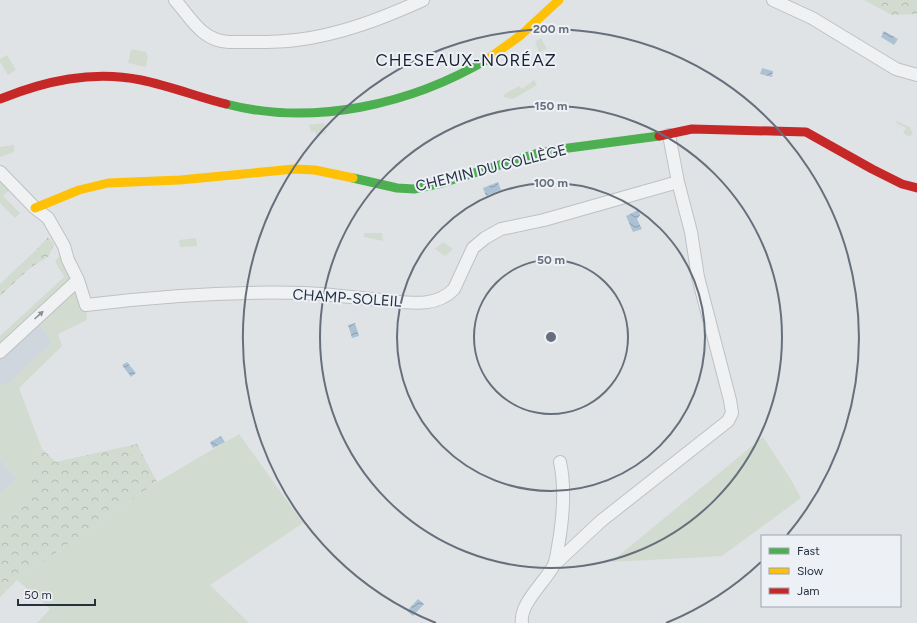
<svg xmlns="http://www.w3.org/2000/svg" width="917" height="623" viewBox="0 0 917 623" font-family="Figtree,sans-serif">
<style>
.built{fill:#d0d6dd}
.green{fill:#d1dbd0}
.forest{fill:url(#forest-crowns)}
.water{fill:url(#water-waves)}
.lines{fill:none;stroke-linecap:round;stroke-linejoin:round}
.street-casing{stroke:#bec1c4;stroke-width:14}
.street{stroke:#f0f1f3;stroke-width:12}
.fast{stroke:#4caf50;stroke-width:9}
.slow{stroke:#ffc107;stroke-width:9}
.jam{stroke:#c62828;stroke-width:9}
.oneway{fill:#8a909a}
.ring{fill:none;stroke:#666f7b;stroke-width:2}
.labels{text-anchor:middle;stroke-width:4;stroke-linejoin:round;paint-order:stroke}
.street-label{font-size:15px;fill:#253041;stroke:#edf1f6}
.quarter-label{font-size:17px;letter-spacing:1px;fill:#182132;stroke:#edf1f6}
.centre{fill:#666f7b;stroke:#edf1f6;stroke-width:2}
.ring-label{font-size:12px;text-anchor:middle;font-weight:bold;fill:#666f7b;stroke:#edf1f6;stroke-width:4;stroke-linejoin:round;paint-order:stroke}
</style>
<defs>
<pattern id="forest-crowns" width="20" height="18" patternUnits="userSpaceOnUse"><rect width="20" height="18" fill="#d1dbd0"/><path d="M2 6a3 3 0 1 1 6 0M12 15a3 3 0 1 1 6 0" fill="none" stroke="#b3bcb4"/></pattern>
<pattern id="water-waves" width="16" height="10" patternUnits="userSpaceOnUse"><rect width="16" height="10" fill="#abc1d4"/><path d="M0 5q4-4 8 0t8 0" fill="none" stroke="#8b9dae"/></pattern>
</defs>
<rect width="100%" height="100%" fill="#e0e3e6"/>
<path class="built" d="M 33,320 L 42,327 L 52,343 L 9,384 L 0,387 L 0,352 Z
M 0,459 L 17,479 L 0,494 Z"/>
<path class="green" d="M 541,38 L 547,49 L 539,52 L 535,42 Z
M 131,49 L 146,52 L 148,56 L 146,67 L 128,63 Z
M 7,55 L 16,70 L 8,75 L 0,62 L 0,59 Z
M 534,80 L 537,85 L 513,99 L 504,97 L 503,96 L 505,94 L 519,86 L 522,89 Z
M 897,121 L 911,128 L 910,130 L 913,131 L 910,137 L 903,133 L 906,128 L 896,123 Z
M 324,123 L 326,133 L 316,135 L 315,131 L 311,132 L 309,125 Z
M 14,145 L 14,152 L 0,157 L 0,147 Z
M 0,172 L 14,186 L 3,196 L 20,213 L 15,218 L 0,203 Z
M 364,233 L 382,233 L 383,241 L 364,237 Z
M 196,238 L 197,246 L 180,247 L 179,240 Z
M 443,242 L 453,249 L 445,256 L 435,249 Z
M 65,252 L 86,305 L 87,320 L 58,334 L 62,346 L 19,388 L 42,449 L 32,456 L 32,498 L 0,527 L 0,494 L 17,479 L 0,459 L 0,387 L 4,383 L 9,384 L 52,343 L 42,327 L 33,320 L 0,352 L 0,336 L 64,277 L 55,261 Z
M 239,434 L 303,523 L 210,585 L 249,623 L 37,623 L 50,609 L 17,580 L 157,482 Z
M 763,437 L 790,478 L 801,498 L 722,556 L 611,562 Z"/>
<path class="forest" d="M 864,0 L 917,0 L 917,14 L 892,15 Z
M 48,237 L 54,244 L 49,256 L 30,268 L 0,296 L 0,284 L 37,249 Z
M 137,444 L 157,482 L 17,580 L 0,597 L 0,527 L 32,498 L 32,456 L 42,449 L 56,462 Z"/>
<path class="water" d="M 884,31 L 898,39 L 894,45 L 881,37 Z
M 762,68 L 773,71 L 772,77 L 760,74 Z
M 498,182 L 501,190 L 486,196 L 483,188 Z
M 638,210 L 640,215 L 637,219 L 642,229 L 633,232 L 626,216 Z
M 355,323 L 359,336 L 352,338 L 348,325 Z
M 127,362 L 136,373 L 131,377 L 122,365 Z
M 221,436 L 225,442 L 213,448 L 210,442 Z
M 418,599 L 424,604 L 413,616 L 407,611 Z"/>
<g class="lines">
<defs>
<path id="street" d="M 175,0 C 191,18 202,41 229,42 C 251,42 274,43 296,40 C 340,35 383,18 423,0
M 773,0 L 812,18 L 896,69 L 917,75
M 0,172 L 35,208 L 48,218 L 64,246 L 68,260 L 78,280 L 86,305 C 158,296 231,291 304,293 C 330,294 356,298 382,300 C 406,302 435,309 454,289 L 473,248 L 485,238 L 501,229 L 544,220 L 678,182
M 0,352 L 78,280
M 554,565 L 601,521 L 728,421 L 732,413 L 730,400 L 698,277 L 691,232 L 678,182 L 669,135
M 522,623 C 519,604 545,582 554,565 C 556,560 557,553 558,547 C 563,519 566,490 560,462"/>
</defs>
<use href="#street" class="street-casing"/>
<use href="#street" class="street"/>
<path class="fast" d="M 226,104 C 314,127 412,104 488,59
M 353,178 L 397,188 L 414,189 L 442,183 L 535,154 L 561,149 L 659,136"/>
<path class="slow" d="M 488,59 L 521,35 L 559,0
M 35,208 L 79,190 L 108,183 L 180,180 L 294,169 L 315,170 L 353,178"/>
<path class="jam" d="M 0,99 C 45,81 92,70 141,80 C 170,86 198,97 226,104
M 659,136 L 692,129 L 806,132 L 872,169 L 902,184 L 917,188"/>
</g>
<defs><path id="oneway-solid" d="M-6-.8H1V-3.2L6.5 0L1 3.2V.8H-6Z"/></defs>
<use class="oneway" href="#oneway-solid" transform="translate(39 315) rotate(-42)"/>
<g class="ring">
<circle cx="551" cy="337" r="77"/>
<circle cx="551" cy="337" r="154"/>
<circle cx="551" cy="337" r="231"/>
<path d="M761 562A308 308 0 0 1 666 623M436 623A308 308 0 1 1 787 535"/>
</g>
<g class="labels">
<g class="street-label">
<text transform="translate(491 168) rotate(-14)" y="5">CHEMIN DU COLLÈGE</text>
<text transform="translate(347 298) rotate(4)" y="5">CHAMP-SOLEIL</text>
</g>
<g class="quarter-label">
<text x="466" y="66">CHESEAUX-NORÉAZ</text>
</g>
</g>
<circle cx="551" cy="337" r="6" class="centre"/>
<g class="ring-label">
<text x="551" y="33">200 m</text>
<text x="551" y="110">150 m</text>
<text x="551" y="187">100 m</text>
<text x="551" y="264">50 m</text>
</g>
<rect x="761" y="535" width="140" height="72" fill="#edf1f6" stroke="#9da4ae"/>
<rect x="769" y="548" width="20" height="6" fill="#4caf50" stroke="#9da4ae"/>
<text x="797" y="555" font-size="12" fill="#253041">Fast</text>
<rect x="769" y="568" width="20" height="6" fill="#ffc107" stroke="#9da4ae"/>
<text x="797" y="575" font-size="12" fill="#253041">Slow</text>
<rect x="769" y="588" width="20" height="6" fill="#c62828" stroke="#9da4ae"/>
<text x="797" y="595" font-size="12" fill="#253041">Jam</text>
<path d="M18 599v6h77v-6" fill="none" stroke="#253041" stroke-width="2"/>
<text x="24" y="599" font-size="12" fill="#253041" stroke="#edf1f6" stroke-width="3" paint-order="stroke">50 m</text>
</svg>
